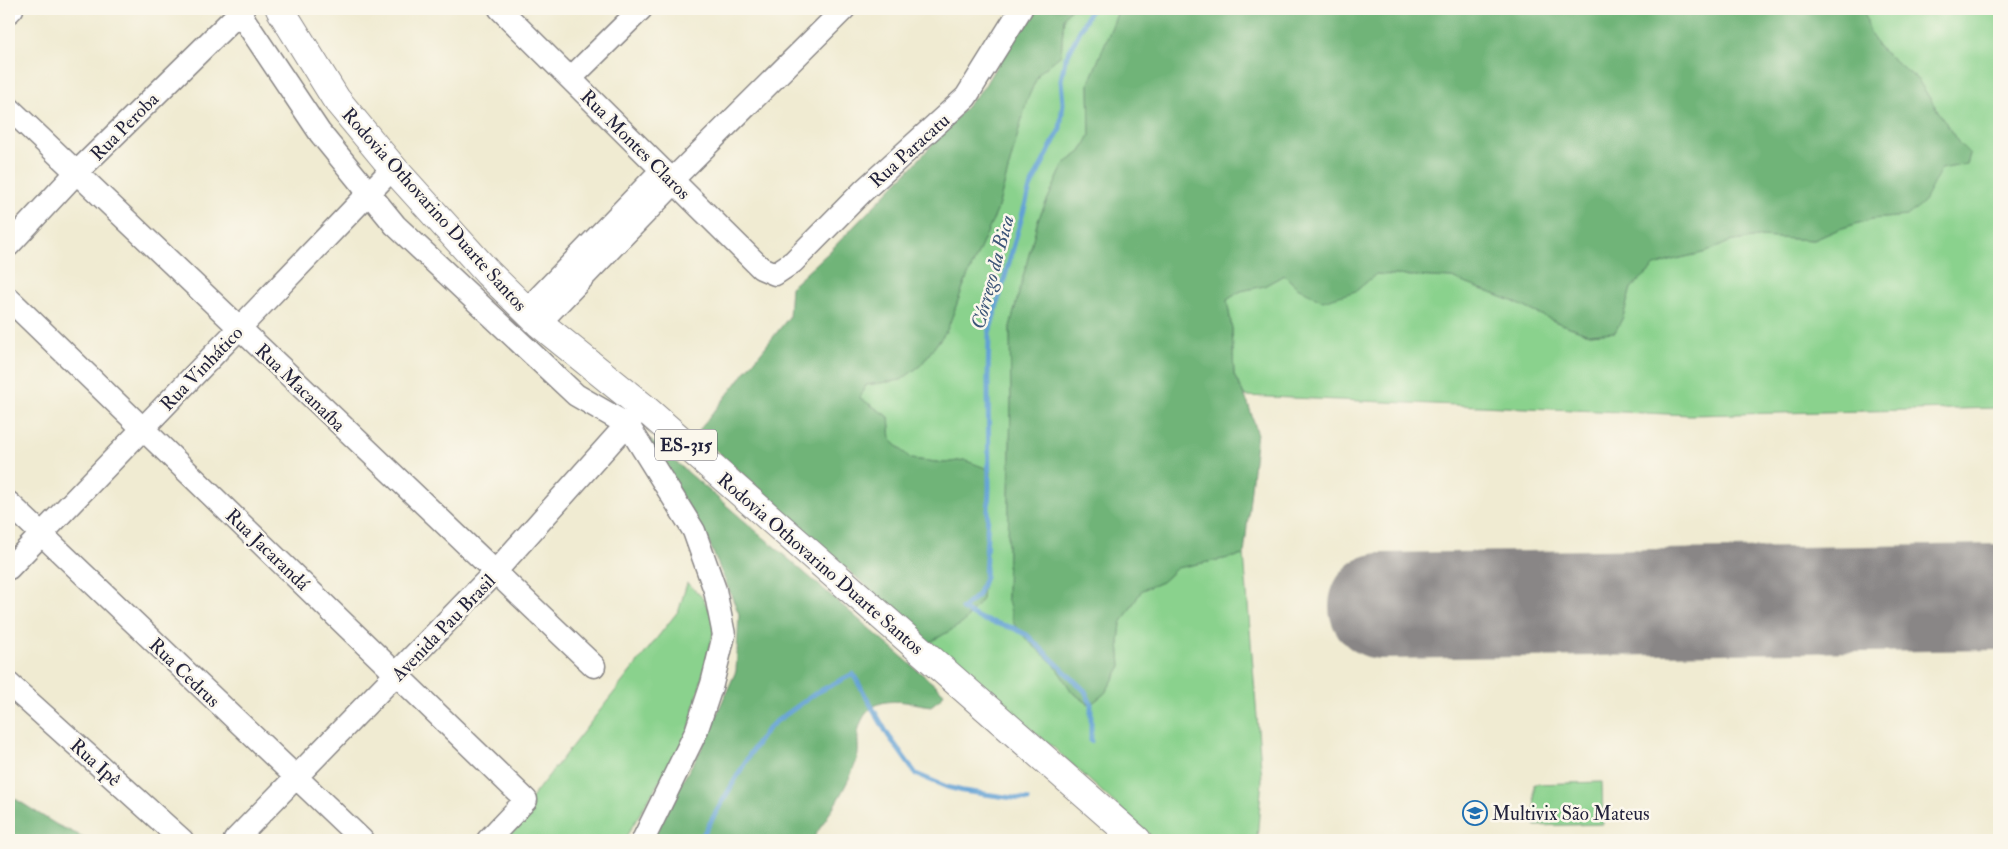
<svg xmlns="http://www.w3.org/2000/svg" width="2008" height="849" viewBox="0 0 2008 849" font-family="'IM FELL Double Pica',serif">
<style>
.green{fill:#8ad28d;stroke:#567a64}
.forest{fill:#6fb478;stroke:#486b5a}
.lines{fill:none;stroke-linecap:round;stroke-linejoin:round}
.stream{stroke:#62a1d4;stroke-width:5}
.runway{stroke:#898686;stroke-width:106}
.minor-casing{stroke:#898686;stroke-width:25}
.major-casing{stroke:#898686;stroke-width:30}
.minor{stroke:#fff;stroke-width:22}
.major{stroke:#fff;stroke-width:28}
.labels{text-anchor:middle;stroke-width:5;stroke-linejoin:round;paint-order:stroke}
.shield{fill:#fbf7ec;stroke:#636270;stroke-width:1}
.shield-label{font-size:18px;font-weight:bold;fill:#22223b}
.street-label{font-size:19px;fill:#22223b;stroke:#fbf7ec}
.poi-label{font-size:19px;fill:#22223b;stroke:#fbf7ec;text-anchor:start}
.water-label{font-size:20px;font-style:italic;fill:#3c5578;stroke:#fbf7ec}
</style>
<rect width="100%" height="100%" fill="#fbf7ec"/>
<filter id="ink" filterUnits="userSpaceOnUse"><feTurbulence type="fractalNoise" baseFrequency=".02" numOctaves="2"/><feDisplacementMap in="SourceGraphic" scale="10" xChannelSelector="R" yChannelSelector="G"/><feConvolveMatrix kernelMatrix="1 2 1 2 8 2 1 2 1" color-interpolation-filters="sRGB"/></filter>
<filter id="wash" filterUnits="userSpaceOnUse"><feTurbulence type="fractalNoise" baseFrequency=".0096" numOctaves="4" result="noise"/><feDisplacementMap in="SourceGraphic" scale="20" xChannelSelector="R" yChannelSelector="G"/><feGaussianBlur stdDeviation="1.12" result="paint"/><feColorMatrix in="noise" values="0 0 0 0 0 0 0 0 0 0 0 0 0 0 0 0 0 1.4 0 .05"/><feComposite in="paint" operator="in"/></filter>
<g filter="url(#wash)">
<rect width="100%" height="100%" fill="#f0ebd2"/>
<path class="green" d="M 1070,9 L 1119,9 L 1089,83 L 1090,135 L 1081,152 L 1064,164 L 1038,220 L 1010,327 L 1011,401 L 1007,597 L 1027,640 L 1054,664 L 1072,692 L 1090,705 L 1105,693 L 1121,666 L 1119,642 L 1121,623 L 1142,590 L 1162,582 L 1177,568 L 1244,555 L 1262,779 L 1257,840 L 1155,840 L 1054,748 L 929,643 L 963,623 L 982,599 L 991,471 L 964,460 L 945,463 L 911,459 L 891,440 L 889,417 L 860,398 L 866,385 L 901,380 L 921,365 L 947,330 L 965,282 L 997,211 L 1027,100 L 1039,73 L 1061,55 L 1064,17 Z
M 1864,9 L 1999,9 L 1999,408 L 1691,415 L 1245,396 L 1234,375 L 1232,329 L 1227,300 L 1241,291 L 1264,286 L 1284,275 L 1297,287 L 1356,291 L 1376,274 L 1452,278 L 1512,301 L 1556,322 L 1589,334 L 1615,332 L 1623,317 L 1631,288 L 1655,266 L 1672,260 L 1707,252 L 1729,242 L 1758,237 L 1814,240 L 1839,229 L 1872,219 L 1906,216 L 1941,169 L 1967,164 L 1970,154 L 1958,142 L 1918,80 L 1878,47 L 1869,30 Z
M 687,583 L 702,597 L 716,622 L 688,734 L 624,840 L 498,840 L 679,610 Z
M 1602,782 L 1603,824 L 1535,826 L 1534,784 Z"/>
<path class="forest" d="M 1029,9 L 1070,9 L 1064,17 L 1061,55 L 1039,73 L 1027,100 L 997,211 L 965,282 L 947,330 L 921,365 L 901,380 L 866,385 L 860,398 L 889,417 L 891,440 L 911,459 L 945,463 L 964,460 L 991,470 L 982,599 L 963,623 L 929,643 L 697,433 L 789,317 L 791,287 L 828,253 L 912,167 L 984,87 Z
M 1119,9 L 1864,9 L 1869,30 L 1878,47 L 1918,80 L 1958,142 L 1970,154 L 1967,164 L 1941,169 L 1923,203 L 1907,216 L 1872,219 L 1839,229 L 1814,240 L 1758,237 L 1729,242 L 1707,252 L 1672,260 L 1655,266 L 1631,288 L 1623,317 L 1615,332 L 1589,334 L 1556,322 L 1512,301 L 1452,278 L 1376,274 L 1356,291 L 1323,301 L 1297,287 L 1284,275 L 1264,286 L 1241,291 L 1227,300 L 1232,329 L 1234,375 L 1248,403 L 1257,432 L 1244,555 L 1177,568 L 1162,582 L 1142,590 L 1121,623 L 1119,642 L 1121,666 L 1105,693 L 1090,705 L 1072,692 L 1054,664 L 1027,640 L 1014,624 L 1007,597 L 1011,401 L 1010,327 L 1038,220 L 1064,164 L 1081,152 L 1090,135 L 1089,83 Z
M 647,437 L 944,693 L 941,698 L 931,706 C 903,702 870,691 859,728 C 856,738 860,749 857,759 C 849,784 827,818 812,840 L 642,840 L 670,802 L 701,750 L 736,671 L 739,614 L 708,540 Z
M 9,795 L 57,825 L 90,840 L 9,840 Z"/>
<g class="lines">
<path class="stream" d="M 1091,9 L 1065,60 L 1061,80 L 1063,103 L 1060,129 L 1030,188 L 989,333 L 988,380 L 989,489 L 985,577 L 978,595 L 962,609 L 981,619 L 1013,628 L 1027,635 L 1085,691 L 1091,704 L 1091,741
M 700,840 L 750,754 L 765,732 L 774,723 L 816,693 L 853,674 L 888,735 L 916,774 L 947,787 L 963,791 L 1028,800"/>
<path class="runway" d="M 1382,606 L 1999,597"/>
</g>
</g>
<g filter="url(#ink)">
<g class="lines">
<defs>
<path id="minor" d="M 237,9 L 320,133 L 395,225 L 576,395 L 628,425 L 694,531 L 715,590 L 724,635 L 712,684 L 696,732 L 643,840
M 500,9 L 761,268 L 775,274 L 793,262 L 863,191 L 966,97 L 1021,9
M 9,12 L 12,9
M 571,78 L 641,9
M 9,108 L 594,666
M 672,180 L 844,9
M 9,245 L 76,173 L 243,9
M 9,299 L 526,800 L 488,840
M 527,310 L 662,170
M 539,323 L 675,182
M 9,503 L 362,840
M 9,568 L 393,168
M 9,684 L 182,840
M 235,840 L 495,572 L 637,413"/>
<path id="major" d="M 280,9 L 336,99 L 393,168 L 488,273 L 539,323 L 643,407 L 1137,840"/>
</defs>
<use href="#minor" class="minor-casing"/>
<use href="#major" class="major-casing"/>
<use href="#minor" class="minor"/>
<use href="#major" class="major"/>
</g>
</g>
<defs>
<symbol id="university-ring" viewBox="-11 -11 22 22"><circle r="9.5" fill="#fbf7ec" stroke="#1f6fb2" stroke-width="1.5"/><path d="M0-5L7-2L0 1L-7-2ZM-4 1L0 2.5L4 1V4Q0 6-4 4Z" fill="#1f6fb2"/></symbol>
</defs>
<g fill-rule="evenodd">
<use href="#university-ring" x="1461" y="799" width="28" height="28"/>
</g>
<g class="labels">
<rect class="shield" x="655" y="429.5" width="62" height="31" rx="4"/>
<g class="shield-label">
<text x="686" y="451">ES-315</text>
</g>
<g class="street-label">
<text transform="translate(124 126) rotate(-45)" y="7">Rua Peroba</text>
<text transform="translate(636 144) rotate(45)" y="7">Rua Montes Claros</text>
<text transform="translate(909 150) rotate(-42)" y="7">Rua Paracatu</text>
<text transform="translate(435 209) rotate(48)" y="7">Rodovia Othovarino Duarte Santos</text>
<text transform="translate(201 368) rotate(-46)" y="7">Rua Vinhático</text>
<text transform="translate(301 387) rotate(44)" y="7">Rua Macanaíba</text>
<text transform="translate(268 549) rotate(44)" y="7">Rua Jacarandá</text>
<text transform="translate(821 563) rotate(41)" y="7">Rodovia Othovarino Duarte Santos</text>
<text transform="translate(443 627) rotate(-46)" y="7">Avenida Pau Brasil</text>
<text transform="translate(185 672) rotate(44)" y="7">Rua Cedrus</text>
<text transform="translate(96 762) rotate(42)" y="7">Rua Ipê</text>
</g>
<g class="poi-label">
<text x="1492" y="820">Multivix São Mateus</text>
</g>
<g class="water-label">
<text transform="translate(992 272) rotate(-75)" y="7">Córrego da Bica</text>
</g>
</g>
<rect width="2008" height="849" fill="none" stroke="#fbf7ec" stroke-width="30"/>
</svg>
